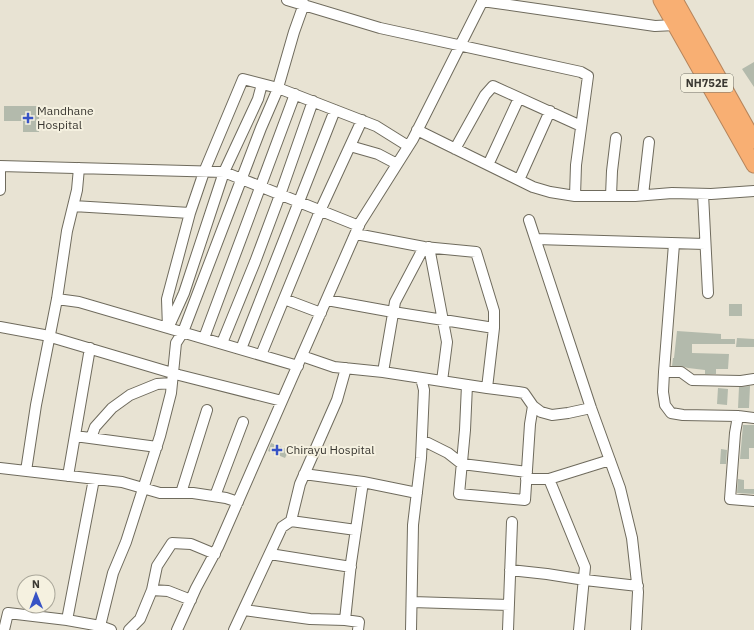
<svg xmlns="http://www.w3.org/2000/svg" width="754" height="630" viewBox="0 0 754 630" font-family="'IBM Plex Sans',sans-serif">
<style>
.building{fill:#b3baac}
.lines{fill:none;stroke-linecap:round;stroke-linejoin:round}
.minor-casing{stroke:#6f6b5d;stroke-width:12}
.highway-casing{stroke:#b6855c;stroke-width:17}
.minor{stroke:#fff;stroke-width:10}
.highway{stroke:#f8af73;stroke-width:15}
.poi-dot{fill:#3753c5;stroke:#f5f1e0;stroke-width:1.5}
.labels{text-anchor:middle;stroke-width:4;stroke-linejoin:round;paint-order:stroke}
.shield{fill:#f5f1e0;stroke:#727066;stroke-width:1}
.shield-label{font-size:11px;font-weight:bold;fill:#3a3832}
.poi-label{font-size:12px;fill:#3a3832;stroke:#f5f1e0;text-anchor:start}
</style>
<rect width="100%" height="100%" fill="#e8e3d3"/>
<path class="building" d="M 754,62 L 754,87 L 742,69 Z
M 4,106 L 39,106 L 39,132 L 23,132 L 23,121 L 4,121 Z
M 729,304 L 742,304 L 742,316 L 729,316 Z
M 677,331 L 721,334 L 721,339 L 735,339 L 735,344 L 692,344 L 692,353 L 729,354 L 728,369 L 716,369 L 716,374 L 705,374 L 705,370 L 688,368 L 681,366 L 672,366 L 673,358 L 674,358 Z
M 737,338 L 754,339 L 754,347 L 736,347 Z
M 750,386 L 749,408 L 738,408 L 739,387 Z
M 718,388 L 728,389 L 727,405 L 717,404 Z
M 743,425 L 754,425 L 754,448 L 749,448 L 749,459 L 740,459 Z
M 271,443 L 289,450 L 285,458 L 268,451 Z
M 721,449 L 727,450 L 726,464 L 720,464 Z
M 738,479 L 744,480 L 744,489 L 754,489 L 754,494 L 737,493 Z"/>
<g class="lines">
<defs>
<path id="minor" d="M 287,0 L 380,28 L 581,72 L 588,76 L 576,165 L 575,196 L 550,192 L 533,187 L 417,130
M 482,1 L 655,26 L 675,25
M 350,146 L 378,154 L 397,164
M 455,149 L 485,95 L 493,86 L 581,126
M 488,165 L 519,98
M 0,166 L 224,172 L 359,226
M 0,167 L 0,190
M 519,180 L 550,111
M 703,194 L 708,293
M 643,195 L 649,142
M 575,196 L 635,196 L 672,193 L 711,194 L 754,191
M 611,196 L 612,171 L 616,138
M 73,206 L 190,213
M 529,220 L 591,408 L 620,488 L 632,538 L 638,592 L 636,630
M 356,234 L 424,247 L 476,252 L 494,311 L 494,328 L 487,388
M 536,239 L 705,244
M 674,244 L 664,372 L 663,392 L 665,405 L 671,413 L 683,415 L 738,416 L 754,418
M 429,247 L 447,342 L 442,381
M 57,299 L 79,302 L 298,366
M 284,299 L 321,313
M 327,300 L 393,312 L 494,328
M 169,326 L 184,293 L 224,172 L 258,99 L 262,84
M 0,327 L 44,335 L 179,375 L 282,401
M 168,328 L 167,299 L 190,213 L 204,172 L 243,79 L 278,88 L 376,126 L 408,146
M 204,338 L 295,94
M 222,343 L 255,262 L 280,195 L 313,101
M 241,349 L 335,110
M 261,355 L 320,211 L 362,120
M 302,356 L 334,367 L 383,372 L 487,388 L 518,392 L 524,393 L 533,406 L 541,412 L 552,415 L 568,413 L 591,408
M 383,372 L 395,302 L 424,247
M 664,372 L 681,372 L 692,380 L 741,381 L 754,379
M 467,385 L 465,430 L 459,494 L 525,500 L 530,424 L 533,406
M 738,416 L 735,433 L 730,499 L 754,501
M 75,436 L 157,447
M 91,438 L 95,427 L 112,408 L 130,395 L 157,384 L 172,383
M 422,442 L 428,443 L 448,453 L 462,464 L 527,472
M 0,468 L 122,482 L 160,493 L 193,493 L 226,498 L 238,502
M 26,471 L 36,405 L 57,299 L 67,231 L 77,190 L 79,168
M 304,474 L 363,482 L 417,493
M 68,476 L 90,348
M 526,479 L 549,479 L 610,460
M 549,479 L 585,567 L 579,630
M 181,493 L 207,410
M 215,496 L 243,422
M 291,521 L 356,530
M 270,554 L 351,567
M 510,570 L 547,574 L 585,580 L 638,586
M 152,590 L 157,566 L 172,543 L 191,544 L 215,554
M 412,602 L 509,605
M 244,610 L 310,619 L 345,620
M 67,620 L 94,479
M 100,626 L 113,573 L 126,542 L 160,436 L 171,393 L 176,343 L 183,332 L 261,128 L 277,91 L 294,32 L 304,4
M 4,630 L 8,613 L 67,620 L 100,626 L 111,630
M 129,630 L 140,619 L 152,590 L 168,591 L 191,600
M 177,630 L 196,588 L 218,547 L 360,223 L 413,139 L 483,0
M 234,630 L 282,527 L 291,521 L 300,484 L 337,400 L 346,368
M 358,630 L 359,622 L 345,620 L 351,563 L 363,482
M 411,630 L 413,525 L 421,458 L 424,390 L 421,378
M 508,630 L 512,522"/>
<path id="highway" d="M 661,0 L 754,165
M 675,0 L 754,141"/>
</defs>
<use href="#minor" class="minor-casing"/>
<use href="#highway" class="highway-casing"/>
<use href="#minor" class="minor"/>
<use href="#highway" class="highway"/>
</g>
<g class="poi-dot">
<path d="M26 112h4v4h4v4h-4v4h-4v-4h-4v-4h4z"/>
<path d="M275 444h4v4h4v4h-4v4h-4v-4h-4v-4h4z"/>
</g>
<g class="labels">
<rect class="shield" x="681" y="74" width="52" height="18" rx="3"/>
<g class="shield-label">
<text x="707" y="87">NH752E</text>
</g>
<g class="poi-label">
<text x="37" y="115">Mandhane<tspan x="37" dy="14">Hospital</tspan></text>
<text x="286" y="454">Chirayu Hospital</text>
</g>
</g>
<g transform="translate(36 594) rotate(359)"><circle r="19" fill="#f5f1e0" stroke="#aaa79a"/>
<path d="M0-3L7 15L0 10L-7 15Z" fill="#3753c5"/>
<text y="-6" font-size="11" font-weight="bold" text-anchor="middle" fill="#3a3832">N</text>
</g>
</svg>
